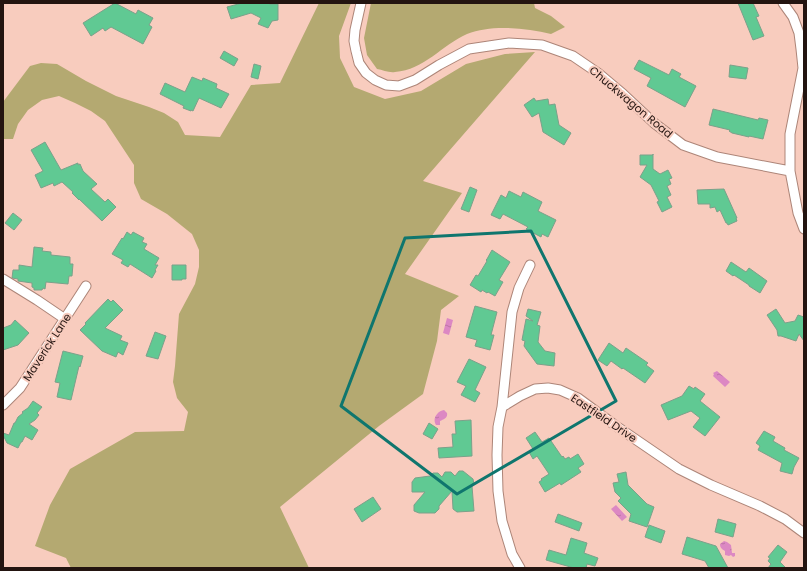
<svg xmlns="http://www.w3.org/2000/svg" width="807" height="571" viewBox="0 0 807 571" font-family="Poppins,sans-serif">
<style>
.grass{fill:#b4a971}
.water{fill:url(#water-ripples)}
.building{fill:#60c993;stroke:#7ba18a}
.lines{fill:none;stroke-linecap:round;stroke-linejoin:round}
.minor-casing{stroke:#ad8578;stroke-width:11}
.minor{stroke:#fff;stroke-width:9}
.marked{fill:none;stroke:#0f766e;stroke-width:3;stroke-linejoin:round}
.labels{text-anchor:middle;stroke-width:4;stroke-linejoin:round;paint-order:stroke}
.street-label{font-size:11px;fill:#231410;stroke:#f8ccbe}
</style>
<defs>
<pattern id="water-ripples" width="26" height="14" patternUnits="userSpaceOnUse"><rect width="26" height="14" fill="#dc88c3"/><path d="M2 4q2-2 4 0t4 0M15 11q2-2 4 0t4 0" fill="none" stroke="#bc74a6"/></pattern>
</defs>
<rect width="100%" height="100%" fill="#f8ccbe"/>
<path class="grass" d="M 319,3 L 351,3 L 339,36 L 340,58 L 354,87 L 385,99 L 421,91 L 466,64 L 505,54 L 535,52 L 423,181 L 462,193 L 405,274 L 459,296 L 441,310 L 437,341 L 423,394 L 379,426 L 280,507 L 309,568 L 71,568 L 66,558 L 35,546 L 50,505 L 70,469 L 135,432 L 184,431 L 188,412 L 177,398 L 173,382 L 175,366 L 179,314 L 195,284 L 199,267 L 199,250 L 192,234 L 167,214 L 141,199 L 134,183 L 134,165 L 105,121 L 91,111 L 75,103 L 59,96 L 42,100 L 28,110 L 18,124 L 13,139 L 3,139 L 3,102 L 30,66 L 41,63 L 57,64 L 86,81 L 116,96 L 149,107 L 164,113 L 178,122 L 185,135 L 220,137 L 251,85 L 280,83 Z
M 371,3 L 534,3 L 535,8 L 551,16 L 565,27 L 551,34 C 525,28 492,24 467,34 C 442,45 424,70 395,72 C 389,73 383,70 377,69 L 367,55 L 364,38 Z"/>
<path class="water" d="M 447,318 L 453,320 L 449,335 L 443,333 Z
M 717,371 L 730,382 L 725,387 L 713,376 L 714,374 L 713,373 Z
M 444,410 L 447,413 C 448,418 444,419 440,421 L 440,425 L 436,425 C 432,419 437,411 444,410 Z
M 616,505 L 627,517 L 622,521 L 611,509 Z
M 724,541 L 727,542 L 731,545 L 732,553 L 735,553 L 735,556 L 733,557 L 731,555 L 729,556 L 725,555 L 725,551 C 722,549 720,548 720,544 Z"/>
<path class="building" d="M 115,3 L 136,14 L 138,10 L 153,18 L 149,25 L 152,27 L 143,44 L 111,27 L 105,31 L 103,28 L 91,36 L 83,23 Z
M 242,3 L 268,3 L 270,4 L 278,4 L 278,20 L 272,21 L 268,28 L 258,24 L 261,18 L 251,13 L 231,19 L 227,7 Z
M 738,3 L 753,3 L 759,16 L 756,17 L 764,36 L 753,40 Z
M 224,51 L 238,59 L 234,66 L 220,58 Z
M 639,60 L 669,75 L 672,69 L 681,74 L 679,77 L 696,86 L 685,107 L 647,86 L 651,78 L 634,69 Z
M 254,64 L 261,66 L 258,79 L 251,77 Z
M 730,65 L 748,68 L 746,79 L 729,77 Z
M 192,77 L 202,81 L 203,78 L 217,84 L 216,88 L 229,94 L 221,108 L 199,98 L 193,111 L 191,110 L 191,111 L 183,108 L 184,106 L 160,94 L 165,83 L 185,92 Z
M 534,98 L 536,101 L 548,99 L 549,105 L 555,104 L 559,125 L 571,133 L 564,145 L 543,132 L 539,113 L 532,117 L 524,105 Z
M 713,109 L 758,120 L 759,118 L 768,120 L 763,139 L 749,136 L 749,137 L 732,133 L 729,131 L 730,130 L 709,125 Z
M 45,142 L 61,170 L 78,163 L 78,165 L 80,164 L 83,171 L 97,184 L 91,189 L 105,202 L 108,199 L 116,207 L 102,221 L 79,199 L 79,200 L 72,193 L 73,192 L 62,182 L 54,186 L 53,183 L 41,188 L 35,175 L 43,171 L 31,150 Z
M 653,154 L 653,169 L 660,174 L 668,170 L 672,178 L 669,179 L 671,184 L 667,186 L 671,195 L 667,197 L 672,207 L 662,212 L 657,202 L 659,201 L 651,185 L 640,177 L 647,165 L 640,165 L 640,155 L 653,155 Z
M 470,187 L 477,190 L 469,212 L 461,209 Z
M 724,189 L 737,218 L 736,218 L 737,221 L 728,225 L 727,223 L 726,223 L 720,210 L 717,212 L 715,207 L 710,208 L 710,204 L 698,204 L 697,190 Z
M 509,191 L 521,197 L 523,192 L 542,202 L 538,211 L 556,220 L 548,237 L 542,234 L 541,237 L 526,229 L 528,227 L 503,214 L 500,219 L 491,215 L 501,195 L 506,198 Z
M 13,213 L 22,220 L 14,230 L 5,223 Z
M 127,232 L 131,235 L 133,232 L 144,238 L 142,242 L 147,244 L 144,249 L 159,258 L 155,265 L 158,265 L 155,270 L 156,271 L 152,278 L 130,264 L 128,267 L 121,263 L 123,260 L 112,254 L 122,238 L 123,239 Z
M 34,247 L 43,248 L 42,251 L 51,252 L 51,255 L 70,257 L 70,264 L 73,264 L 72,276 L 69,276 L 68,284 L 46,282 L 45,289 L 43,288 L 42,290 L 34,290 L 34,288 L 32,287 L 32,283 L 18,281 L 18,279 L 12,278 L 13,270 L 19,270 L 19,265 L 32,267 Z
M 492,250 L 510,262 L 499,280 L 503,282 L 495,296 L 488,292 L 487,293 L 482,290 L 481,292 L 470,285 L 476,275 L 478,276 L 487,261 L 486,260 L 487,259 Z
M 731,262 L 746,272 L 749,268 L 767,281 L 760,293 L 749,286 L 749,285 L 734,275 L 733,276 L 726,271 Z
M 172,265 L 186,265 L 186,279 L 182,279 L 182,280 L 172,280 Z
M 108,299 L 111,302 L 113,300 L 123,310 L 105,328 L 122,336 L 120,340 L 128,343 L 123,355 L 118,352 L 116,357 L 102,351 L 80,330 L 86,324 L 85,323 Z
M 475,306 L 497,312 L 491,335 L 494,335 L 490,350 L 475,346 L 477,340 L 466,337 Z
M 528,309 L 541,312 L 537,325 L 540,326 L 538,342 L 545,351 L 555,353 L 554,366 L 537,364 L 524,346 L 525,341 L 522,340 L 526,319 L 533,321 L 526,316 Z
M 776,309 L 785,323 L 795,321 L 798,315 L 804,317 L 804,341 L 799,334 L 796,341 L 781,336 L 778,336 L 777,330 L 767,315 Z
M 15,320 L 29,333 L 18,345 L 3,350 L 3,328 L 11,325 Z
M 155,332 L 166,336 L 158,359 L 146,356 Z
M 609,343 L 623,353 L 626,348 L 648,363 L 646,365 L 654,371 L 645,383 L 623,368 L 622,369 L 611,361 L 607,366 L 598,360 Z
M 63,351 L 83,356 L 80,367 L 79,366 L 71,400 L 57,397 L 60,383 L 55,382 Z
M 469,359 L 486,367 L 475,390 L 480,393 L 475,402 L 461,395 L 466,386 L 457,382 Z
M 689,386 L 694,389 L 695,387 L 705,394 L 700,401 L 720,417 L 705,436 L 693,427 L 700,418 L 691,411 L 668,420 L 661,405 L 682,396 Z
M 33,401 L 42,407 L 37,413 L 39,415 L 35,420 L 29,424 L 38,430 L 32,440 L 25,436 L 22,442 L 21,442 L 18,448 L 7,443 L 3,435 L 3,433 L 9,435 L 14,423 L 15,423 L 18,417 L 23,413 L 22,412 L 28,408 Z
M 471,420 L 472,456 L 439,458 L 438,448 L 453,447 L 452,434 L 456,434 L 455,421 Z
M 429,423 L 438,429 L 432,439 L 423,434 Z
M 764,431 L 775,437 L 773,441 L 785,448 L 784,450 L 799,458 L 794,467 L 792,474 L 780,471 L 782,463 L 758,450 L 760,446 L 756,443 Z
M 535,432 L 542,442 L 549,438 L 562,457 L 563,456 L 565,459 L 569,457 L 570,459 L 578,454 L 584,464 L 578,468 L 581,472 L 561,485 L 560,483 L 545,492 L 539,482 L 542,480 L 541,479 L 549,474 L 537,456 L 533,459 L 529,452 L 533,449 L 526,438 Z
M 459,471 L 463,471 L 473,479 L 474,484 L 472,486 L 474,511 L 457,512 L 453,509 L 452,491 L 439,506 L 439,509 L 435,513 L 419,513 L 414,511 L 414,505 L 425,492 L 412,492 L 412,482 L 415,478 L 430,476 L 433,473 L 438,473 L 442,477 L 445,472 L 451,472 L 455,476 Z
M 626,472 L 628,485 L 647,504 L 654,507 L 647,527 L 629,521 L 631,514 L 618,501 L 621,498 L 615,492 L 613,483 L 619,482 L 617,474 Z
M 373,497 L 381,509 L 362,522 L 354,509 Z
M 558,514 L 582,523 L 579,531 L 555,522 Z
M 718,519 L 736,524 L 733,537 L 715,532 Z
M 649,525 L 665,531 L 661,543 L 645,537 Z
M 687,537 L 716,546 L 728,568 L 709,568 L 705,561 L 682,554 Z
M 571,538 L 587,543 L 584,553 L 598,558 L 595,566 L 587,564 L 586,568 L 574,568 L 546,560 L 549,550 L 566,555 Z
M 778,545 L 787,552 L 780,562 L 786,568 L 768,568 L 771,564 L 768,561 L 770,558 L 768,557 Z"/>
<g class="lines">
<defs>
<path id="minor" d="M 361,3 L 355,30 L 354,41 L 356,51 L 359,63 L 366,73 L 375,80 L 386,85 L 399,86 L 415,80 L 439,65 L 469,49 L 509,43 L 542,45 L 573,56 L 598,73 L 623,94 L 654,123 L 683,145 L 717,157 L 790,171
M 783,3 L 793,17 L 799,33 L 801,49 L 803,68 L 790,134 L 790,171 L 798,213 L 804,229
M 3,279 L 37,300 L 65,319
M 3,405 L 20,388 L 86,286
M 502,407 L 520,396 L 535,389 L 548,388 L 560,390 L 578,398 L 616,426 L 679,469 L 711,485 L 760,506 L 785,519 L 804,533
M 520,568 L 512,554 L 502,521 L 498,491 L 497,455 L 498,427 L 502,407 L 512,312 L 519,288 L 530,265"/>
</defs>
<use href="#minor" class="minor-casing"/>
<use href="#minor" class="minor"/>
</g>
<path class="marked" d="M 531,231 L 616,401 L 457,494 L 341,406 L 405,238 Z"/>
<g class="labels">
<g class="street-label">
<text transform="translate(631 102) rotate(40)" y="4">Chuckwagon Road</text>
<text transform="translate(47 347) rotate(-57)" y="4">Maverick Lane</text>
<text transform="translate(604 418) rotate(34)" y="4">Eastfield Drive</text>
</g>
</g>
<rect width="807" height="571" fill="none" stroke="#231410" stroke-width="8"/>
</svg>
